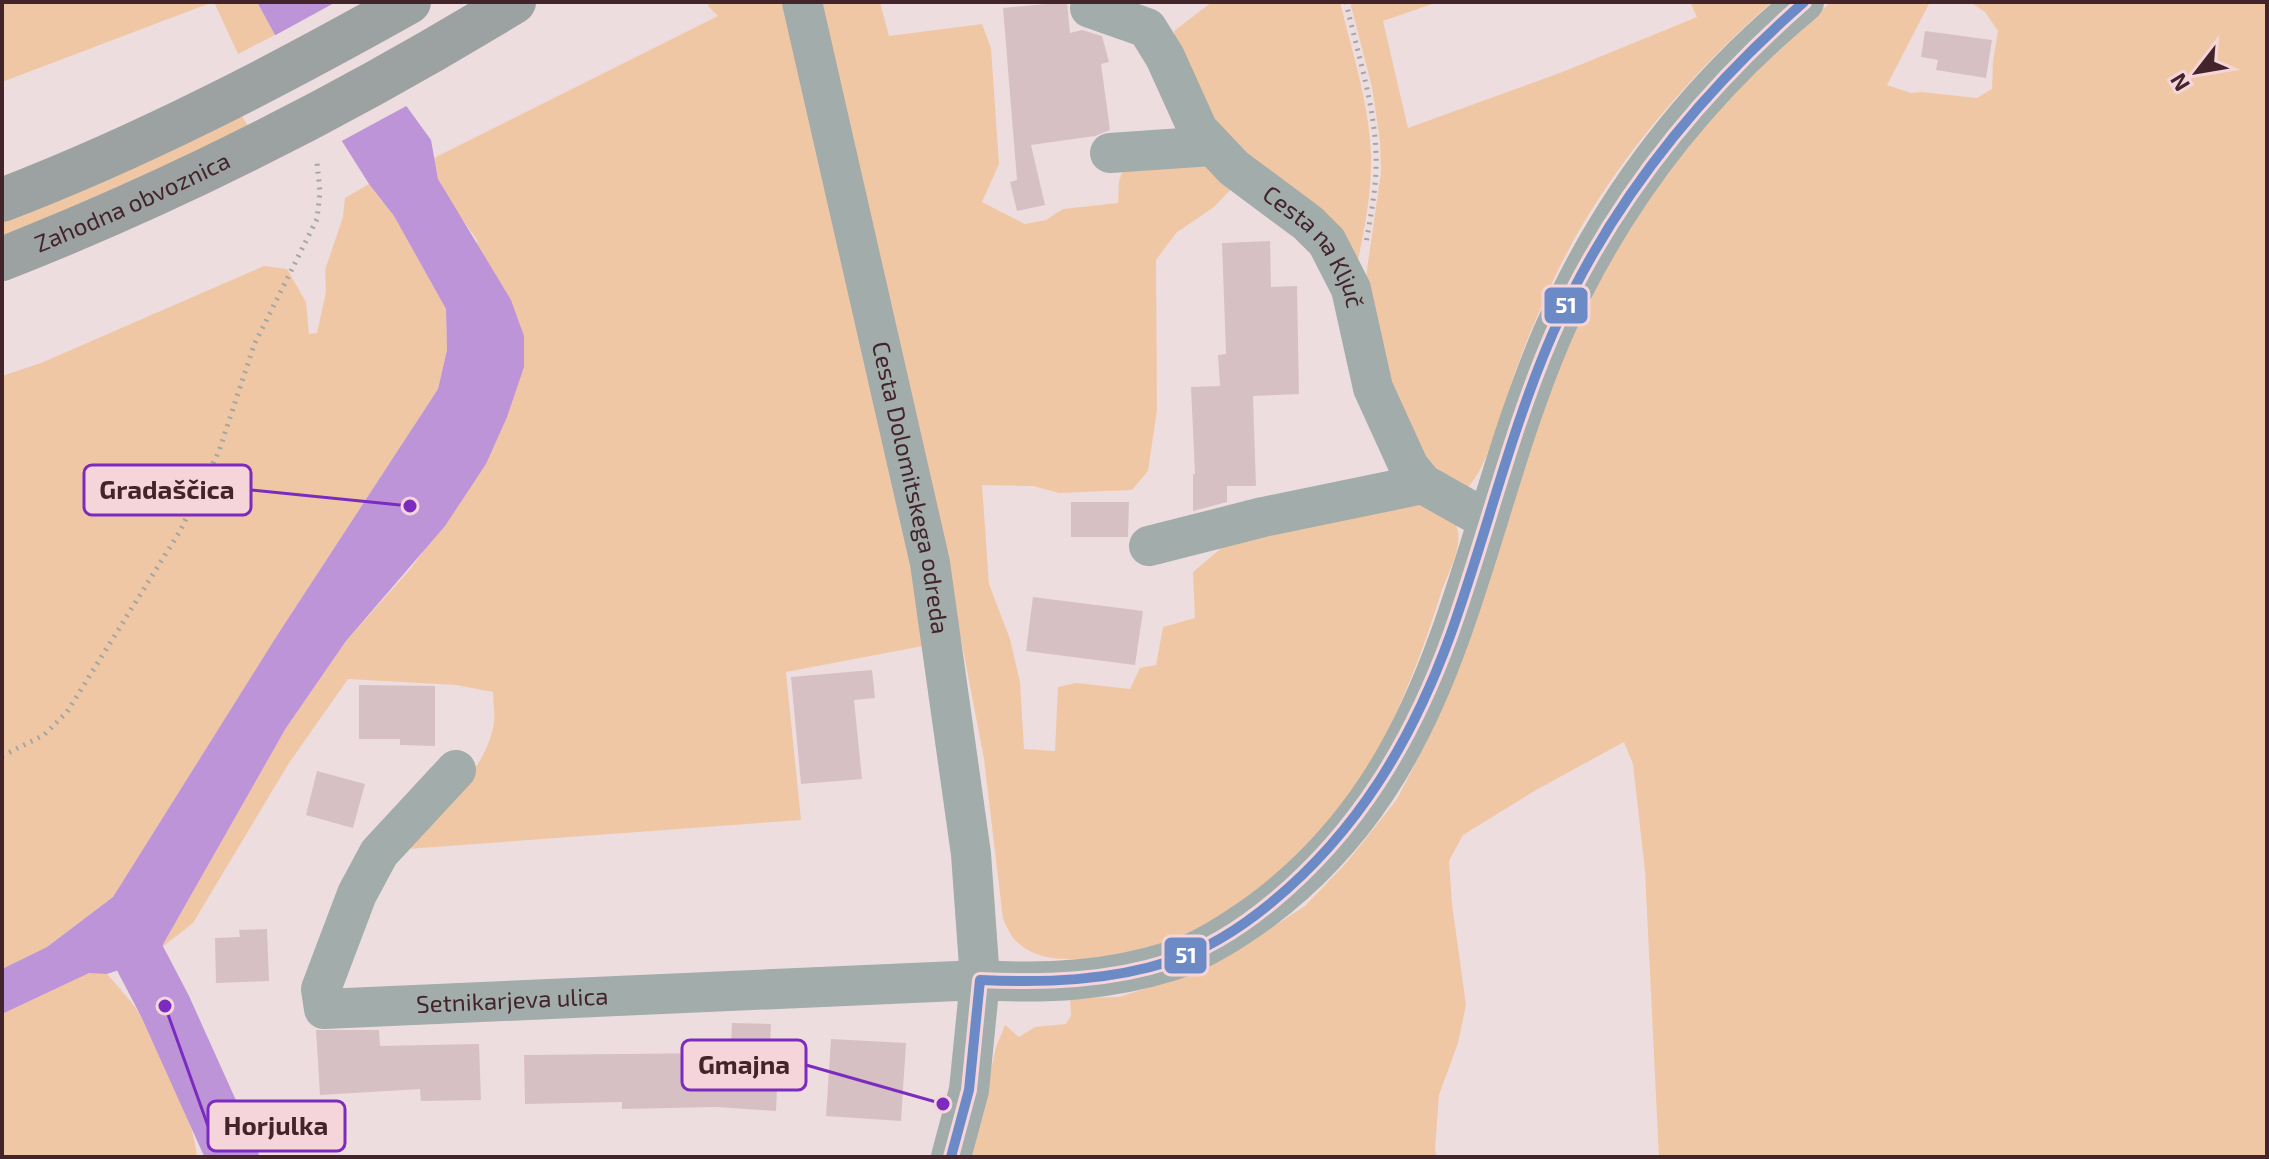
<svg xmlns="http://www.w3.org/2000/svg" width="2269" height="1159" viewBox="0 0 2269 1159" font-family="'Exo 2',sans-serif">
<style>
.green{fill:#f0c7a4}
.water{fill:#bd94d8}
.pier{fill:#eedddf}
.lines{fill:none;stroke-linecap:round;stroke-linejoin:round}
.river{stroke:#bd94d8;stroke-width:52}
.building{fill:#d6c0c4}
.path{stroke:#a2a7a6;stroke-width:5;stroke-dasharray:2 6;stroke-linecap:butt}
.minor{stroke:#a1acab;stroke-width:40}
.highway{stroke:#9ca2a1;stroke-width:44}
.bus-1-casing{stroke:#f6d5da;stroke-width:16}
.bus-1{stroke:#6c8bc6;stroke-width:10}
.labels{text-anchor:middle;stroke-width:8;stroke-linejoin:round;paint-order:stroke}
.street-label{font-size:24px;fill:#42242a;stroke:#f6d5da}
.leader{fill:none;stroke:#7b2cbf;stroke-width:3}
.callout-dot{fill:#7b2cbf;stroke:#f6d5da;stroke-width:3}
.callout{fill:#f6d5da;stroke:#7b2cbf;stroke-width:3}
.callout-label{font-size:26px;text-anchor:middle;font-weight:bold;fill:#42242a}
.line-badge{stroke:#f6d5da;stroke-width:3}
.badge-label{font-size:22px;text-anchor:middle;font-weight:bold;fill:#fff}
</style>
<rect width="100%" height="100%" fill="#eedddf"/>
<path class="green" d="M 2,2 L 213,2 L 2,82 Z
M 214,2 L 257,2 L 275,35 L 238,54 Z
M 709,2 L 783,2 C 829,217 887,429 928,645 L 786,672 L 801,820 L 394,850 C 431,815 485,777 494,723 C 495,714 493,702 493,692 L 456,685 L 348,679 L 289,763 L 193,923 L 161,948 L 286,728 L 346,641 L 412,567 L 486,464 L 477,240 L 451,203 L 438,179 L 434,158 L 718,16 L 708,6 Z
M 818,2 L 880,2 L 889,36 L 982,24 L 991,48 L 999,164 L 982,202 L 1025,224 L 1046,220 L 1063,209 L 1118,203 L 1119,181 L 1124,167 L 1187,155 L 1236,184 L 1214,207 L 1176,233 L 1156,260 L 1157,410 L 1148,471 L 1132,490 L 1059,493 L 1033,486 L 982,485 L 989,584 L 1010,639 L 1020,682 L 1024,749 L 1055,751 L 1058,687 L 1076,683 L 1130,689 L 1140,668 L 1156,665 L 1163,627 L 1195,618 L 1193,572 L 1230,541 L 1426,498 C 1438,508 1456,516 1458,532 C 1461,549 1448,574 1442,590 C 1409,695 1366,802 1279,874 C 1227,917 1162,954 1094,958 C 1067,960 1036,962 1015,940 C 1010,935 1006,925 1003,919 L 984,759 L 961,639 Z
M 1212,2 L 1340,2 C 1352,51 1369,103 1371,154 C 1372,193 1364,232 1356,270 L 1225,145 L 1176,43 L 1174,31 Z
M 1350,2 L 1438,2 L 1383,21 L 1408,128 L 1565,71 L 1697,17 L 1690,2 L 1772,2 C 1686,77 1600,178 1552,283 C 1540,310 1527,338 1517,367 C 1505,398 1489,469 1466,489 L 1454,490 L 1408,438 L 1364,291 L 1381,172 L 1380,141 L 1372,87 Z
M 1831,2 L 1930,2 L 1887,85 L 1911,93 L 1921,92 L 1977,98 L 1992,89 L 1993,61 L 1998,31 L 1985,12 L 1970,2 L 2267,2 L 2267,1157 L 1659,1157 L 1645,871 L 1633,764 L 1624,742 L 1536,790 L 1463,835 L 1449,861 L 1452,904 L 1466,1005 L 1458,1043 L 1439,1095 L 1435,1150 L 1437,1157 L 972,1157 L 996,1047 L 1005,1025 L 1019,1037 L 1035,1027 L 1066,1024 L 1071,1016 L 1070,998 L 1119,997 L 1178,978 L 1248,943 L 1305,906 L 1347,862 L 1397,799 L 1431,733 L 1470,633 L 1525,455 L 1557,370 L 1626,227 L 1715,113 L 1802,27 Z
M 241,115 L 249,127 L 131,184 L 2,236 L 2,220 Z
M 369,184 L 394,216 L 446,309 L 447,350 L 438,389 L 278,634 L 113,897 L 47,947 L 2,969 L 2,376 L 41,363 L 264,266 L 287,269 L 306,302 L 309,334 L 317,333 L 326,292 L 325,270 L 343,217 L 345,198 Z
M 89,972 L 107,974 C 118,987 130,999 139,1013 C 160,1047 194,1117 197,1157 L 2,1157 L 2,1014 Z"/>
<path class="water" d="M 257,2 L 331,2 L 431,140 L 438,179 L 511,300 L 524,336 L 524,367 L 507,417 L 486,464 L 445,526 L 346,641 L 286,728 L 161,948 L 142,962 L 107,974 L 89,973 L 2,1014 L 2,969 L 47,947 L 113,897 L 278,634 L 438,389 L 447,350 L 446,309 L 394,216 L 369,184 L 275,35 Z"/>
<path class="pier" d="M 336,2 L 410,104 L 338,143 L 272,37 Z"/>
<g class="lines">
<path class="river" d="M 133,945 L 165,1006 L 233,1157"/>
</g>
<path class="building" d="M 1067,2 L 1070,33 L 1082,30 L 1102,36 L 1109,62 L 1101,64 L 1110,130 L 1095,136 L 1031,145 L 1045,205 L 1017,211 L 1010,182 L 1017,180 L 1003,8 Z
M 1925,31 L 1992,40 L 1986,78 L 1936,70 L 1938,60 L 1921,57 Z
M 1270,241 L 1271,287 L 1297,286 L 1299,394 L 1253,396 L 1256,486 L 1227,486 L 1227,502 L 1193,511 L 1193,474 L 1195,474 L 1191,387 L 1220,386 L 1218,355 L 1226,354 L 1222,243 Z
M 1071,502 L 1129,502 L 1128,537 L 1071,537 Z
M 1033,597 L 1143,611 L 1135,665 L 1026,651 Z
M 872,670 L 875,698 L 854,700 L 862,779 L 801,784 L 791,677 Z
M 359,685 L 435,686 L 435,746 L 400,745 L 400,739 L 359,739 Z
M 317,771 L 365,784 L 353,828 L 306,815 Z
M 267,929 L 269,981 L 216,983 L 215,938 L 240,937 L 239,930 Z
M 732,1023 L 771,1024 L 770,1046 L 779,1047 L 776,1111 L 717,1107 L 622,1109 L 622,1102 L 525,1104 L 524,1055 L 720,1053 L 720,1044 L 731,1045 Z
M 316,1030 L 379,1030 L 380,1046 L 479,1044 L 481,1100 L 421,1101 L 420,1089 L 320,1095 Z
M 831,1039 L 906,1043 L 901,1121 L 826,1116 Z"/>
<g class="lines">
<path class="path" d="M 1346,2 C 1357,52 1375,105 1376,156 C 1377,185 1371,214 1366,243
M 2,756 L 44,735 L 67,712 L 180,531 L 219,451 L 254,345 L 317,219 L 320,192 L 317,162"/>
<g class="minor">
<path id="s1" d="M 802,2 L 930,563 L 971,854 L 980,980 L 969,1090 L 951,1157"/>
<path id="s2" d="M 1090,8 L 1147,28 L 1165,57 L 1198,130 L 1234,168 L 1308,223 L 1327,242 L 1351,289 L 1373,388 L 1409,467 L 1423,484 L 1487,520"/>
<path d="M 1110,153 L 1212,146"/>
<path d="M 1149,546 L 1263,517 L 1423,484"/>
<path id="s3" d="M 456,770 L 379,853 L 357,894 L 321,989 L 324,1009 L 980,980 C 1046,984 1107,981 1171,961 C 1203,951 1234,930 1261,911 C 1357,839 1410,748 1450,636 C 1486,537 1510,433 1552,335 C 1609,204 1694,93 1804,2"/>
</g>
<g class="highway">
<path d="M 2,200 C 143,146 277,76 409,2"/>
<path id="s4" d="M 2,259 C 181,189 350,102 514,2"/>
</g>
<defs>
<path id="bus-1" d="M 951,1157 L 969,1090 L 980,980 C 1045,983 1109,981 1171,961 C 1208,949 1243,926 1272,902 C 1358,831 1412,740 1450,636 C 1486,536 1510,432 1552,335 C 1609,204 1697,96 1804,2"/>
</defs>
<use href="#bus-1" class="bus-1-casing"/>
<use href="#bus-1" class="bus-1"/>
</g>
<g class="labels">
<g class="street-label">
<text dy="8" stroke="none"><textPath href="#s4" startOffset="142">Zahodna obvoznica</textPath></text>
<text dy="8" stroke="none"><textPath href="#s2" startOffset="342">Cesta na Ključ</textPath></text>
<text dy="8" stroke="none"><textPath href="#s1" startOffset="498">Cesta Dolomitskega odreda</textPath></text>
<text dy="8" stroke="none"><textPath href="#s3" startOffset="470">Setnikarjeva ulica</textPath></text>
</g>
</g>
<path class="leader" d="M410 506L251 490M943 1104L806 1065M165 1006L208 1126"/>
<g class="callout-dot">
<circle cx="410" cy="506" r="8"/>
<circle cx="943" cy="1104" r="8"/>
<circle cx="165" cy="1006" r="8"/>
</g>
<g class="callout">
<rect x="84" y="465" width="167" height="50" rx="8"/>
<rect x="682" y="1040" width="124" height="50" rx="8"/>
<rect x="208" y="1101" width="137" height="50" rx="8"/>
</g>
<g class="callout-label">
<text x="167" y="499">Gradaščica</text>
<text x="744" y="1074">Gmajna</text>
<text x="276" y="1135">Horjulka</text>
</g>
<g class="line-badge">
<rect x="1543" y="286" width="46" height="39" rx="8" fill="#6c8bc6"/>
<rect x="1163" y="936" width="45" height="39" rx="8" fill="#6c8bc6"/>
</g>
<g class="badge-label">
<text x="1566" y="313">51</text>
<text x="1186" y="963">51</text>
</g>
<rect width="2269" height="1159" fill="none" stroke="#42242a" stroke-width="8"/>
<g transform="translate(2197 72) rotate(239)" stroke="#f6d5da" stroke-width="6" paint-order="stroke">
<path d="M0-6L14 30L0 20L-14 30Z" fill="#42242a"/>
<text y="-12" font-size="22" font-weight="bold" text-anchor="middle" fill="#42242a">N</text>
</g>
</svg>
